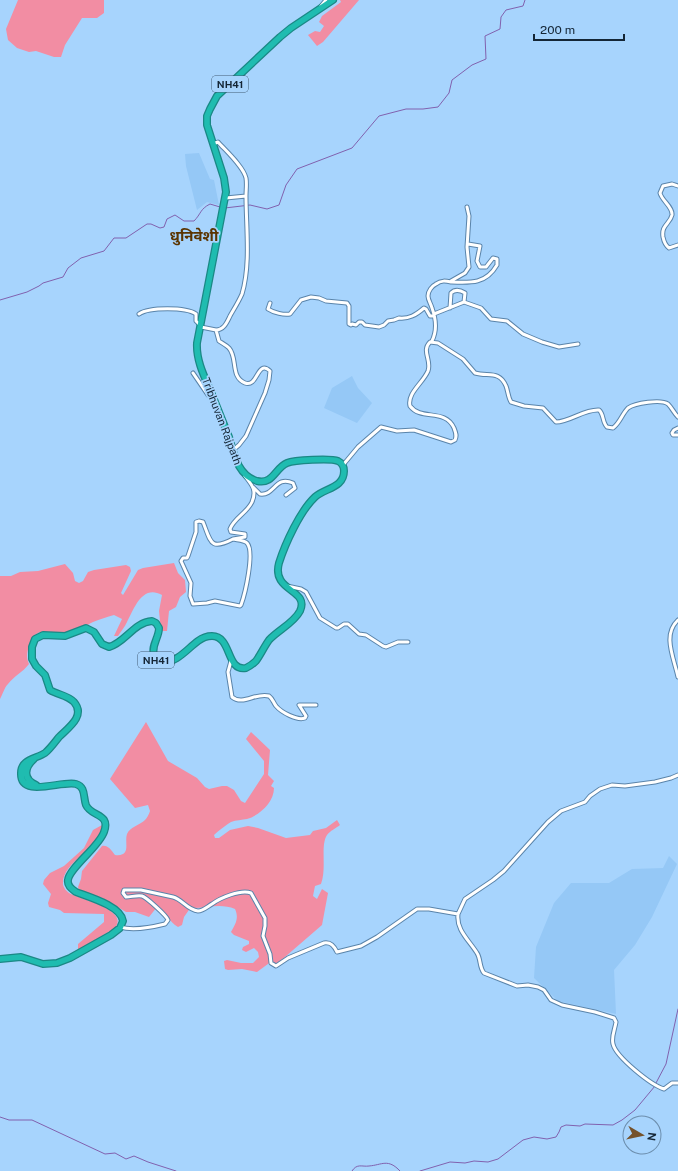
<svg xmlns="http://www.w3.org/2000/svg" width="678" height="1171" viewBox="0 0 678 1171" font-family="'Public Sans','Noto Sans Devanagari',sans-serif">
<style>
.built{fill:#95c8f6}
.green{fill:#f28da3}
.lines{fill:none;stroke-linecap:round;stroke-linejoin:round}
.stream{stroke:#8161ae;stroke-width:1}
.street-casing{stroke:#5a84aa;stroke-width:5}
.highway-casing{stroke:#1b8885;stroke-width:8}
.street{stroke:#fff;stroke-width:3}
.highway{stroke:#1fbcb0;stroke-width:5.5}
.labels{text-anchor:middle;stroke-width:3.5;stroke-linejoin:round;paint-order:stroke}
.shield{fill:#a7d4fd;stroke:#405a72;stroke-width:1}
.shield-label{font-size:10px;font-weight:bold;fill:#142636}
.street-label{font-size:11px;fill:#142636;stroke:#a7d4fd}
.district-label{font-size:15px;font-weight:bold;fill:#5a3401;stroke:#a7d4fd}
</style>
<rect width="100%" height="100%" fill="#a7d4fd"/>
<path class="built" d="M 199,153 L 210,179 L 214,180 L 219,205 L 207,202 L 197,210 L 186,166 L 185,154 Z
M 352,376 L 358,388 L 372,403 L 357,423 L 324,408 L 332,388 Z
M 669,856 L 677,864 L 652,917 L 635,945 L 614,970 L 616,1014 L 558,1001 L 534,978 L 536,947 L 554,903 L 571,883 L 609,883 L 632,869 L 663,868 Z"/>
<path class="green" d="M 18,0 L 104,0 L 104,13 L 97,18 L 82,18 L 65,45 L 61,57 L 54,57 L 36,51 L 29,52 L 17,48 L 8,40 L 6,29 Z
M 340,0 L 359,0 L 323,42 L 317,46 L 308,35 L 315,31 L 320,32 L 324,26 L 319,22 L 322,16 L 341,2 Z
M 174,563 L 178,573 L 185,580 L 186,592 L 180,597 L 176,607 L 169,611 L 167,631 L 161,631 L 159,611 L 162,595 C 142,584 134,609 127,622 C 125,627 121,631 118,636 L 114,636 L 122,619 L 114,615 C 107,617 100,619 93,622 C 85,626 76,633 68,634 C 50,637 38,621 29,646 C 27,652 26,658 29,664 C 23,672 14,676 8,684 C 4,688 3,694 0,699 L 0,576 L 11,576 L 20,572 L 38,571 L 65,564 L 73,573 L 75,581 L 79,583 L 83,581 L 88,572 L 94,570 L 126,565 L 130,567 L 131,571 L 121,593 L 123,595 L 138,570 L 143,568 Z
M 146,722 L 168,761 L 197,778 L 205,787 L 209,789 L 222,786 L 227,786 L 234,790 L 241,801 L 245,803 L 264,774 L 264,761 L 246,739 L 251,732 L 270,750 L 268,775 L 274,781 L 271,786 L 274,788 C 274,802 260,815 247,819 C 242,820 236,820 231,822 C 226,825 218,831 214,835 L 215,838 L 219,838 L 230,830 L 248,826 L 258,828 L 286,838 L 310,835 L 313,831 L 326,828 L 337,820 L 340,825 C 336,828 330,831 327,835 C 320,846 327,868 321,884 L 315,886 L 313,896 L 317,899 L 322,889 L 328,893 L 322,925 L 278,963 L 274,963 L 272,961 L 257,972 L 242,969 L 228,970 L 225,969 L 224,961 L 227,960 L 241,963 L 253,963 L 259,957 L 258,952 L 254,948 L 246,952 L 242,950 L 243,947 L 249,944 L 249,941 L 234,935 L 231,932 C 236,923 239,918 235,909 C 221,903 207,908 193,908 L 191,907 L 184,917 L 182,925 L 178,927 C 168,921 168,914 157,907 L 149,917 L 135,912 L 126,912 L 108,901 L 79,890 L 78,887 L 81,879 L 82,871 L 102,846 C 108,845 111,850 115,855 C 132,857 124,842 127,834 C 130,827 140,825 145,820 C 147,818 149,814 150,811 L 148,805 L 135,808 L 110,779 Z
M 102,825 C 101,850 61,861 63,885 C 64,888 66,891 69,893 C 78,899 130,909 115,928 L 78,950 L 78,944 L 104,922 L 104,914 L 64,913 L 60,910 L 49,907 L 48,903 L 51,894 L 43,884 L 44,880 L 50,873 L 64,866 L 84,848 L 93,830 Z"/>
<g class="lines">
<path class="stream" d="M 225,208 L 250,205 L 267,209 L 279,205 L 286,185 L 297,169 L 352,148 L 379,116 L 406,109 L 423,109 L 438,107 L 449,93 L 452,80 L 472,65 L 486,59 L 485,36 L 500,29 L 501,17 L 506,10 L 523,6 L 525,0
M 0,300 L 27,292 L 39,286 L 43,283 L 63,277 L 68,268 L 81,258 L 104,251 L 114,238 L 126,238 L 147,224 L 151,224 L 160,228 L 164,227 L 167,219 L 175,215 L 184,221 L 194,221 C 201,214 200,209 210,204 L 220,207
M 656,1083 L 666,1064 L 678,1009
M 0,1117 L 9,1120 L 32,1120 L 105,1154 L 115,1153 L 126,1159 L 134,1156 L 148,1162 L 176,1171
M 352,1171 C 357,1163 362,1167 369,1166 C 382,1165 388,1158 400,1171
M 420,1171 L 450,1162 L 465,1163 L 474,1161 L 488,1162 L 498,1159 L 523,1140 L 534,1137 L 547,1139 L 556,1137 L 559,1132 L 561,1127 L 566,1125 L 580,1126 L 585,1124 L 613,1125 L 622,1120 L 635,1110 L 655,1086"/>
<defs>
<path id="street" d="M 321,6 L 326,0
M 213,144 L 218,142 C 226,151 243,166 246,178 C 247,184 246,190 246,196 C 246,227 251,264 242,294 C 239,301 234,309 230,316 C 227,322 224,330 216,330
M 678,186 L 672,184 L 663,186 L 660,193 C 662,201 673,207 672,215 C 670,224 661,225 663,237 C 664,242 665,245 669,248 L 678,245
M 226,198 L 246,196
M 451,281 L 465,273 L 469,267 L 467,247 L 469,216 L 467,207
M 270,303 L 268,309 C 274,313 284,315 290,314 L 301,300 L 311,297 L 319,298 L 326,301 L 347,303 L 349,306 L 349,324 L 351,325 L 352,324 L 356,325 L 359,322 L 362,322 L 365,325 L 379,327 L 384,325 L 388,321 L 394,320 L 399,318 C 409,319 416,315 424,308 L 426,309 L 430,316 L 434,316
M 450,308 L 451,293 C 455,289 460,290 465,293 L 464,302
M 139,314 C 149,307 186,307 196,314 L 196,321 L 200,325
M 434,314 L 464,302 L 481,308 L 491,319 L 507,321 L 523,334 L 542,342 L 559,347 L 578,344
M 201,327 L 216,330 L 219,341 C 222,343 226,345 229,348 C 238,358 230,377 245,383 C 258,388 257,359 270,371 L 269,380 L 265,393 L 246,436 L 239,445 L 233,450
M 432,341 C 437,331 436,319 432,308 C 431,304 428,300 428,296 C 428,291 432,286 436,284 C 441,280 446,281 451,282 C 471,283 486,284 497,265 L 497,259 L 493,258 L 486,267 L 480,267 L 477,261 L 480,246 L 468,244
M 193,373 L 208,395 L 213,396
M 678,428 L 674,430 L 672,433 L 673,435 L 678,435
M 343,465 L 358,447 L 381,427 L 397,431 L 414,430 L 451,442 L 455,440 C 457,436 456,433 454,428 C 445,408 421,421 410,406 C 407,393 423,383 428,371 C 432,360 421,351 430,342 L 438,343 L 463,359 L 475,373 C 488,377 499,370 506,386 C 508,391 508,397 511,402 L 524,406 L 543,408 L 556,422 C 570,422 584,409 599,410 C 604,414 602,422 607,427 L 613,428 C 620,423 622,414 628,408 C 635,403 661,399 668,404 C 672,408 674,413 678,417
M 253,487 L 260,494 C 275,496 275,475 293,483 L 295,488 L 286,495
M 233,539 C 210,551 211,542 203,522 L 199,521 L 196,522 L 196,532 L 188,556 L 187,558 L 183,558 L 181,561 L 191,583 L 190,596 L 193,604 L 207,603 L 215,601 L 240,606 L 241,605 C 245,594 255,552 247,543 C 244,540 237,540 233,539
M 233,539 L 245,537 L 245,534 L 231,532 L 230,529 C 234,518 247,513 252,502 C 257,490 252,485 245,476
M 287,586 L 301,589 L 306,592 L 320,618 L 336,628 L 338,628 L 344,624 L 348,624 L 359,634 L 366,635 L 383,646 L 386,647 L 398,642 L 408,642
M 678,620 C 662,635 674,658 678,677
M 231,661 L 228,672 L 232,697 C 243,706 256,692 269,696 C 273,699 273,702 276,706 C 281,712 297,721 305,718 L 306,716 L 299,705 L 316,705
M 458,914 L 465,899 L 493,880 L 504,871 L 548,822 L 561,811 L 585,802 L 590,796 L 600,789 L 612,785 L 625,786 L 655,782 L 671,778 L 678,775
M 120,927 C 133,931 153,927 165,924 L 168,920 C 167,916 146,897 142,896 C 137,895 131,897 126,897 L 123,893 L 124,890 L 141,890 L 173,897 C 182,899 187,910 198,911 C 203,911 207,907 212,904 C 220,898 241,889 251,893 L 265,918 L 265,926 L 263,936 L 270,954 L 271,963 L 276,966 L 288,958 L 324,943 C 331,942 334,946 337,952 L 361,946 L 377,937 L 417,909 L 429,909 L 458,914 C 456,930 469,940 477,953 C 481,959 479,967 484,973 L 517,986 L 528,985 L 538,987 L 544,990 L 551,1000 L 562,1005 L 595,1012 L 614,1018 L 616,1022 C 615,1029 611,1037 613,1044 C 616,1057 651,1085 664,1089 L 672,1083 L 678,1083"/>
<path id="highway" d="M 34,759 C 24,768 23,779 36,785
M 0,959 L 21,957 L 43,964 L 57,963 L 70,958 L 111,935 L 120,928 L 123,921 C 121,906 89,897 76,892 C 72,889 67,886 68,880 C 69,868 99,847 104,832 C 111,813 91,817 86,805 C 83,797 86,787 76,784 C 62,780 20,799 21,773 C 21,759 36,759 45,753 C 50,749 55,742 59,737 C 68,728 86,716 74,702 C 67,695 58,695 50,690 L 45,675 L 36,666 L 32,659 L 32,647 L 35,639 L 43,635 L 65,636 L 86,628 L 94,632 L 102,644 L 109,647 C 125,643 134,622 152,621 L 156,623 L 159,628 C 159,638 151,645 154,655 C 154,659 157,661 162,662 C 177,663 187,649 198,641 C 202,638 207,636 212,636 C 232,636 226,672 246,668 C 250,666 253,664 256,661 C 261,654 264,647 269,640 C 278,630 294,623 300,611 C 310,589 271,592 279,563 C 285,544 300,511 315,497 C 325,488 344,488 344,471 C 344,466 342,463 338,461 C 331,458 294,460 287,463 C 275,468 273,485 257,481 C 250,479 243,473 239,466 C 234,457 232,447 229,437 C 223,422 217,407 211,392 C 204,376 196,360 197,343 L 226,192 L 224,178 L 207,125 L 207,116 L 210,109 L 217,96 L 280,37 L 291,28 L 333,0"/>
</defs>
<use href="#street" class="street-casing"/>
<use href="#highway" class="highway-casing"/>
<use href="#street" class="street"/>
<use href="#highway" class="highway"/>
</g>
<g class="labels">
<g class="shield">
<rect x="212" y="76" width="36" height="16" rx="3"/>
<rect x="138" y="652" width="36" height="16" rx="3"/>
</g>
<g class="shield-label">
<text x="230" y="88">NH41</text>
<text x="156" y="664">NH41</text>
</g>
<g class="street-label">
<text transform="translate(222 421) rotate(69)" y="4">Tribhuvan Rajpath</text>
</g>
<g class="district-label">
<text x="194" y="241">धुनिवेशी</text>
</g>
</g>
<g transform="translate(642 1135) rotate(99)"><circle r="19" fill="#a7d4fd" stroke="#6c8ead"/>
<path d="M0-3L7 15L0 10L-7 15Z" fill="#75522b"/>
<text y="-6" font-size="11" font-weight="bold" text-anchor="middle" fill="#142636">N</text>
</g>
<path d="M534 34v6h90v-6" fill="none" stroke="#142636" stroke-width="2"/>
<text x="540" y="34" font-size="12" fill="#142636" stroke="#a7d4fd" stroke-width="3" paint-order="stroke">200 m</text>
</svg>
